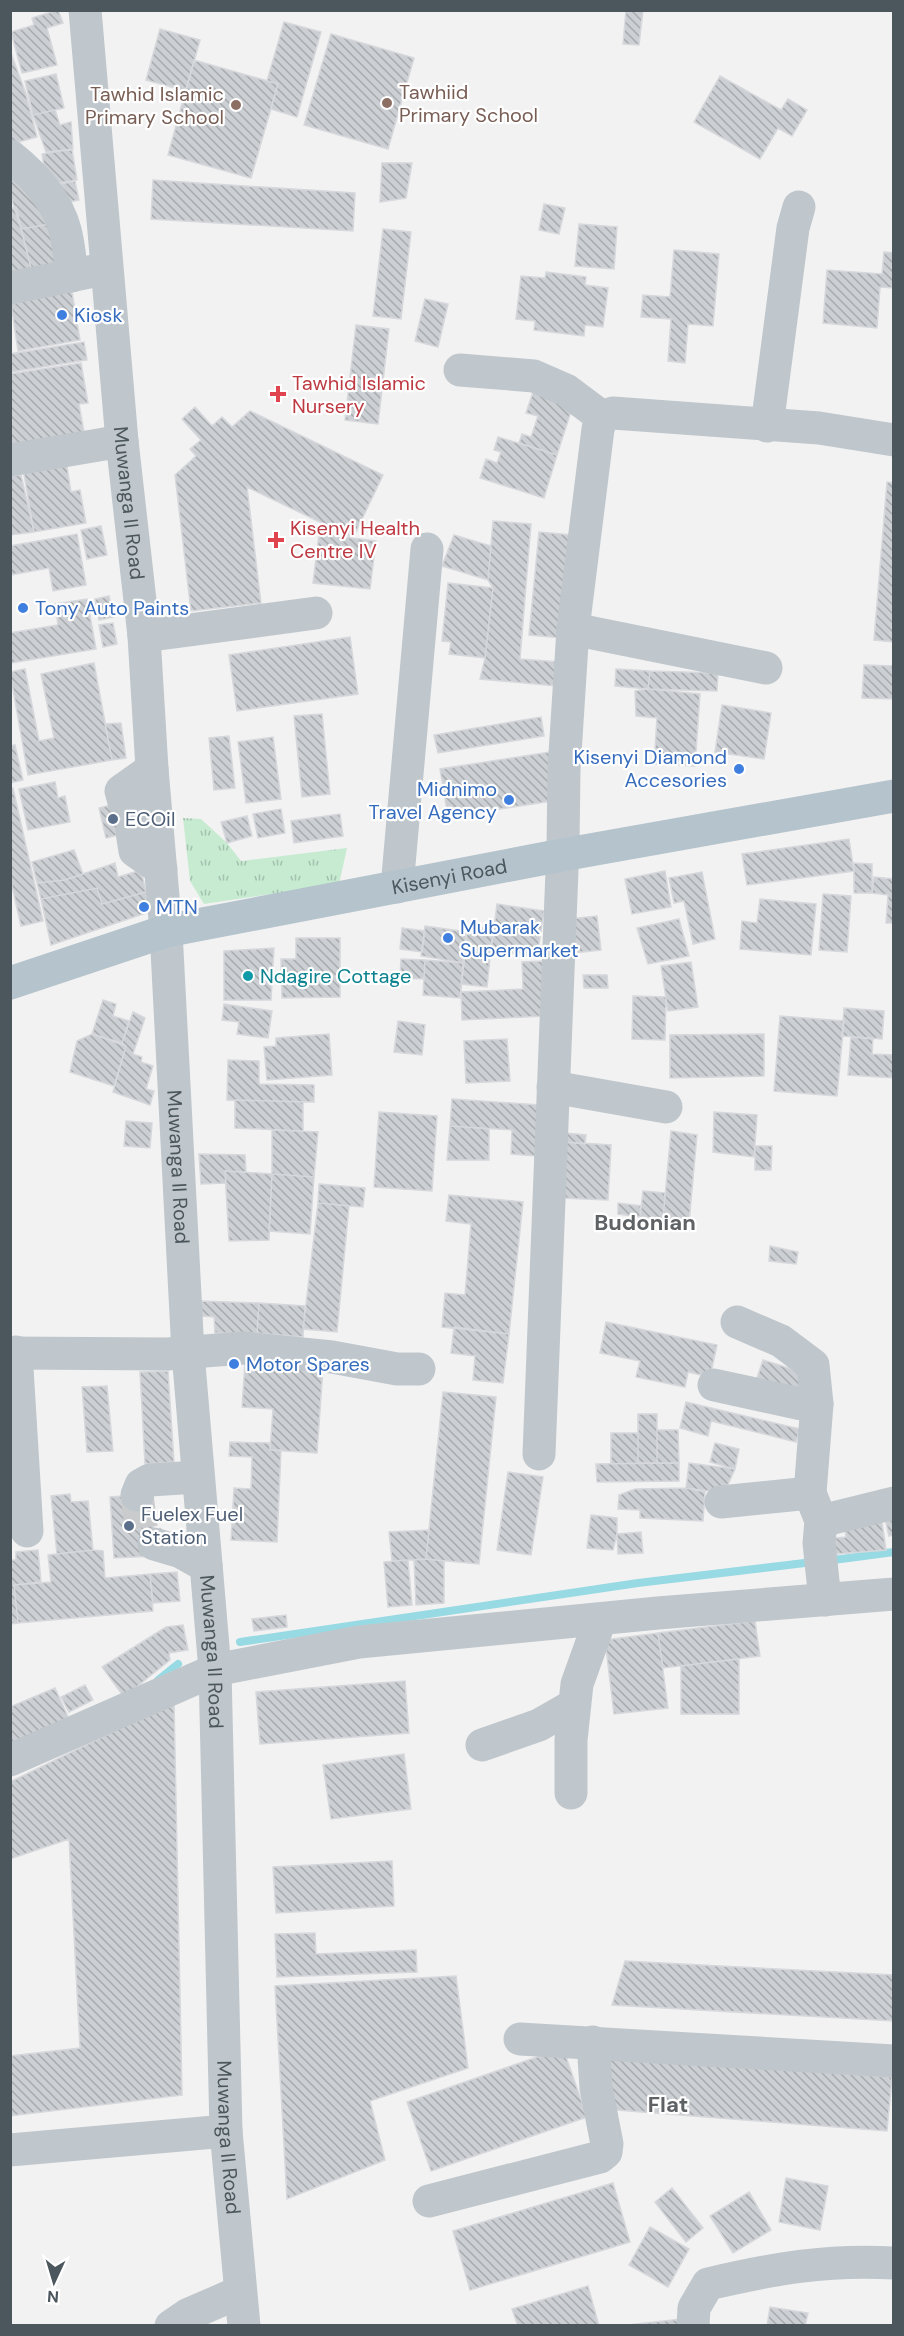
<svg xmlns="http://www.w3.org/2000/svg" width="904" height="2336" viewBox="0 0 904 2336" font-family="'DM Sans',sans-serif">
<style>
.grass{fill:url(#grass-tufts)}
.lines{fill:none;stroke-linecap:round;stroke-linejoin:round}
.stream{stroke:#98dae3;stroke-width:8}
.building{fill:url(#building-back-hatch);stroke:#d6d8dc;stroke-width:1.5}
.minor-tunnel{stroke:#c9cbcd;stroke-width:33;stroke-dasharray:33 16;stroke-linecap:butt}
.minor{stroke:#bfc7cc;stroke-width:33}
.major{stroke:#b4c3cc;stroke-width:33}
.education-dot{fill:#8d6e63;stroke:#fff;stroke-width:2}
.shop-dot{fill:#3f7fe0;stroke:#fff;stroke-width:2}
.health-dot{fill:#e0444e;stroke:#fff;stroke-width:2}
.service-dot{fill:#5c6f8a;stroke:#fff;stroke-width:2}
.culture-dot{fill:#0f9aa8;stroke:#fff;stroke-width:2}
.labels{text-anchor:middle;stroke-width:4.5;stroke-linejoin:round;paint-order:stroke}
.education-label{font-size:20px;fill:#785e54;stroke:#fff;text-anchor:start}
.shop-label{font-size:20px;fill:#366cbe;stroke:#fff;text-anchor:start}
.health-label{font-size:20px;fill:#be3a42;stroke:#fff;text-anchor:start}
.street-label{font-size:20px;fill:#4b565d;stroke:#fff}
.service-label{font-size:20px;fill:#4e5e75;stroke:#fff;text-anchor:start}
.culture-label{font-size:20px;fill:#0d838f;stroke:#fff;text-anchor:start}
.quarter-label{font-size:22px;font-weight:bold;fill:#5f6265;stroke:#fff}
</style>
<defs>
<pattern id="grass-tufts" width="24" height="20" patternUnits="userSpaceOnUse" patternTransform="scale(1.5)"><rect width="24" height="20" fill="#c6ebd1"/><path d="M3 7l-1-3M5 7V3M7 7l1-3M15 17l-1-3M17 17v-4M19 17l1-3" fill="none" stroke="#a3c1ad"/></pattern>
<pattern id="building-back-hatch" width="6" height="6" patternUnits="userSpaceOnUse" patternTransform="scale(1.5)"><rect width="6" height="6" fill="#cccfd3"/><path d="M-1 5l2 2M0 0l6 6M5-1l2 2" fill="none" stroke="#a8abae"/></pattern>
</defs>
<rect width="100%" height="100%" fill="#f3f2f2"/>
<path class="grass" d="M 183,818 L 201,819 L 227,843 L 241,861 L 347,848 L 339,884 L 204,904 L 190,881 Z"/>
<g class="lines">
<path class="stream" d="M 826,1561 L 894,1552
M 240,1642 L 638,1583 L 813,1562
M 158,1680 L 178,1664"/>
</g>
<path class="building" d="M 58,10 L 63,23 L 47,28 L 57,65 L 22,73 L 11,32 L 34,25 L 32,18 Z
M 626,10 L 643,10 L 639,45 L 623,44 Z
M 284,22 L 321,32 L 297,117 L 271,109 L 278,84 L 267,81 Z
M 160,29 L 200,40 L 186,91 L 146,80 Z
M 331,34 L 414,58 L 388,149 L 304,125 Z
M 11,53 L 26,94 L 37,137 L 11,144 Z
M 194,60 L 278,84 L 251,178 L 168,155 Z
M 56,74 L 64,108 L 33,115 L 25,81 Z
M 720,76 L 781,110 L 788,99 L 807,110 L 792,136 L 778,128 L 760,159 L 694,122 Z
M 55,110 L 60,125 L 71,122 L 73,149 L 46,152 L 33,115 Z
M 72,149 L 77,180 L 47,185 L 42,154 Z
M 382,163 L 412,163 L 406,198 L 380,202 Z
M 24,172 L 56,223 L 21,229 L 10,194 L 10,179 Z
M 153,180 L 355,193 L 353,231 L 151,219 Z
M 75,181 L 79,200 L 61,204 L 56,185 Z
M 544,204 L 565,208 L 559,234 L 539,230 Z
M 16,207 L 33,276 L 10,280 L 10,209 Z
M 56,223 L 70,270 L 33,276 L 21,229 Z
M 579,224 L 617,227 L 614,269 L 575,266 Z
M 383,229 L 411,232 L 401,319 L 373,316 Z
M 674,250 L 719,254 L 713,326 L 688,324 L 685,363 L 668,361 L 671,319 L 641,317 L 643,295 L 670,297 Z
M 884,252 L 894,253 L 894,288 L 880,287 L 877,328 L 823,323 L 827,270 L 882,274 Z
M 546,272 L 586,277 L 585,285 L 608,288 L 603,327 L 585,325 L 584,336 L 534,330 L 535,321 L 516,319 L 521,276 L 545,278 Z
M 71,286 L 80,340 L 18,351 L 10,296 Z
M 425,299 L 448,304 L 438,347 L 415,341 Z
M 356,325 L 389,329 L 378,424 L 345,420 Z
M 84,342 L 87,360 L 10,372 L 10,354 Z
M 81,363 L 88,403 L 79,404 L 85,438 L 10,450 L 10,374 Z
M 535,386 L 575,399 L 557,455 L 519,443 L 522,434 L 531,437 L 538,416 L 526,413 Z
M 195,407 L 212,426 L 222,417 L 232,427 L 250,411 L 383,475 L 353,538 L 247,487 L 261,603 L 191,611 L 175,475 L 196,456 L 190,449 L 201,440 L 182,419 Z
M 498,437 L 557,455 L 544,498 L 480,478 L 486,459 L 497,463 L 501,452 L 494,450 Z
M 66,460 L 71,492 L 80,490 L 86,523 L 34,532 L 23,468 Z
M 21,475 L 34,532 L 10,535 L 10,476 Z
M 887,482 L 894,483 L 894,642 L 874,640 Z
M 493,521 L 531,524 L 520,659 L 559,662 L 557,686 L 480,679 L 485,658 L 493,588 L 488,580 Z
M 101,526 L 107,555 L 87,559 L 81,530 Z
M 539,532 L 572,535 L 562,638 L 529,635 Z
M 77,534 L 86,585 L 53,591 L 49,568 L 10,575 L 10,546 Z
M 319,534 L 376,541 L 370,589 L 313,583 Z
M 454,535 L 491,546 L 488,580 L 442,566 Z
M 448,583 L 493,588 L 485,658 L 449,654 L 451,642 L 442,641 Z
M 109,596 L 114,617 L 99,620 L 95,599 Z
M 87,599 L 96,649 L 10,663 L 10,633 L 58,625 L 55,604 Z
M 113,623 L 117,644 L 103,647 L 99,625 Z
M 350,637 L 358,694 L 237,711 L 229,655 Z
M 94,663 L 112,760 L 28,775 L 10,672 L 25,669 L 39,741 L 54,738 L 41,674 Z
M 864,665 L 894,666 L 894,699 L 862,698 Z
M 616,669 L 650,671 L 648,689 L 615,686 Z
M 650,671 L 718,673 L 717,691 L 648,689 Z
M 648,689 L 700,694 L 695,766 L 654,764 L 657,718 L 636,716 L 635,691 Z
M 722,705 L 771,713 L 764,759 L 715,752 Z
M 322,714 L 330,794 L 302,797 L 294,716 Z
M 541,717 L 544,736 L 438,753 L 434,735 Z
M 121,723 L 126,758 L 112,760 L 105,724 Z
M 229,736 L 235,788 L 214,790 L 209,738 Z
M 273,737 L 281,799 L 246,803 L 238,742 Z
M 15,745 L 23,780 L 10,783 L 10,746 Z
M 550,752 L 558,800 L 448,817 L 440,769 Z
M 55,782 L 58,798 L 65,796 L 70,822 L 28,830 L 19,789 Z
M 10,788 L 13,788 L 43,921 L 21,926 L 10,877 Z
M 137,798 L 145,828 L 106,838 L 99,808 Z
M 281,809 L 285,833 L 258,838 L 253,814 Z
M 340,814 L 343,836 L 294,843 L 291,821 Z
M 247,816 L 252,836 L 227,843 L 221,822 Z
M 849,839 L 854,871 L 747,885 L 742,854 Z
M 74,850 L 83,874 L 65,880 L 37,883 L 32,862 Z
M 115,863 L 118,877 L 141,870 L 146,892 L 102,904 L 97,888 L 41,899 L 37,883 L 65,880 Z
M 854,863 L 872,864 L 872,893 L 854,893 Z
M 665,871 L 671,907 L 632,914 L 625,879 Z
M 702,872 L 715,939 L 693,944 L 684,901 L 674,903 L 669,878 Z
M 874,877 L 894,879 L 894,923 L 886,923 L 888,895 L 872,893 Z
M 97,888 L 102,904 L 146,892 L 149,912 L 51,945 L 41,899 Z
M 823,894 L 851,896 L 847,952 L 819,950 Z
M 760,899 L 816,904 L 811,955 L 740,949 L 742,921 L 757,923 Z
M 497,904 L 544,911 L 537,957 L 491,951 Z
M 597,916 L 601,950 L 573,953 L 569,919 Z
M 679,919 L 689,956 L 648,964 L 637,928 Z
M 425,926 L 467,932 L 464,963 L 421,956 Z
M 467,926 L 493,929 L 487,987 L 461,984 Z
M 402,928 L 425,931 L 422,952 L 400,949 Z
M 296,938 L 340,938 L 340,997 L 282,998 L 281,959 L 296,959 Z
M 274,948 L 271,1000 L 224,1000 L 224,951 Z
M 401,959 L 425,960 L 424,979 L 400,978 Z
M 425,960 L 464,963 L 460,998 L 423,995 Z
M 544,961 L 547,1016 L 462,1020 L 461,992 L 523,989 L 522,962 Z
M 691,962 L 698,1007 L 668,1011 L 661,966 Z
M 583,975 L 607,975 L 608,988 L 584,988 Z
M 633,996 L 666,997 L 665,1040 L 632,1039 Z
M 103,1000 L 116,1004 L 113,1016 L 129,1021 L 122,1043 L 92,1034 Z
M 224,1004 L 272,1011 L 268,1038 L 237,1034 L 239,1022 L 222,1020 Z
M 844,1008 L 884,1011 L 882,1039 L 842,1036 Z
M 133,1012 L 145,1018 L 133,1054 L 142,1057 L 141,1062 L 153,1066 L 146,1089 L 154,1091 L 150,1105 L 113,1092 L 126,1046 L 122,1043 Z
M 780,1016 L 844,1021 L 837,1096 L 774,1091 Z
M 398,1021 L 425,1025 L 422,1055 L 394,1052 Z
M 92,1034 L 126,1046 L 114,1086 L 70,1072 L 77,1041 Z
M 329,1034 L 332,1075 L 267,1080 L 264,1047 L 276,1046 L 276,1038 Z
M 764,1034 L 764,1076 L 670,1078 L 670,1035 Z
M 851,1037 L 873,1039 L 872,1054 L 894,1055 L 894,1078 L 848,1075 Z
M 507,1039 L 510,1081 L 466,1083 L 464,1041 Z
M 228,1060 L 259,1061 L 259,1084 L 314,1085 L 314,1102 L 227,1100 Z
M 452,1099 L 539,1105 L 536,1156 L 511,1154 L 512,1130 L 450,1126 Z
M 235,1100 L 303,1102 L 303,1131 L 235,1128 Z
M 379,1112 L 437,1116 L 432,1191 L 374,1187 Z
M 714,1112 L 757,1115 L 754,1157 L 713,1152 Z
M 126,1121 L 152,1123 L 150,1148 L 124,1146 Z
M 450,1126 L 489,1129 L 489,1160 L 447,1160 Z
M 272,1130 L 318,1132 L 314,1177 L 272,1174 Z
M 671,1131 L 697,1135 L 689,1223 L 663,1219 Z
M 565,1133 L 586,1135 L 585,1144 L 565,1142 Z
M 565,1142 L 611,1145 L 608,1200 L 561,1198 Z
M 755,1146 L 772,1146 L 771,1170 L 755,1170 Z
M 199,1154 L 245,1155 L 246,1172 L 225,1171 L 226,1183 L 201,1184 Z
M 225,1171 L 272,1174 L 269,1240 L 229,1241 Z
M 272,1174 L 314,1177 L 310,1234 L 269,1231 Z
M 319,1184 L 365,1188 L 363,1207 L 318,1203 Z
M 643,1191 L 665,1193 L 663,1219 L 640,1217 Z
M 449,1195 L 523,1202 L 509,1334 L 442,1327 L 445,1293 L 465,1295 L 471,1224 L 446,1221 Z
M 318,1203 L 349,1206 L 337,1332 L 303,1329 Z
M 618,1203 L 641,1206 L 640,1217 L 618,1214 Z
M 770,1246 L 798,1252 L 796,1264 L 769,1261 Z
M 201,1301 L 259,1303 L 257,1333 L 215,1333 L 214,1317 L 202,1316 Z
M 259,1303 L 305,1306 L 303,1337 L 257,1333 Z
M 606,1322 L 717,1345 L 710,1377 L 688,1372 L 685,1387 L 636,1377 L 640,1361 L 600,1353 Z
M 454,1327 L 509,1334 L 503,1383 L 473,1380 L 475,1356 L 451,1353 Z
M 763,1360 L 805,1373 L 800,1391 L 757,1378 Z
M 245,1363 L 323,1368 L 317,1453 L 270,1450 L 273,1409 L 242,1407 Z
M 168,1371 L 174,1462 L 145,1464 L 140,1372 Z
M 107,1386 L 113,1451 L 87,1452 L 82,1387 Z
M 443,1392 L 496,1397 L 479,1564 L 426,1559 Z
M 686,1402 L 800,1429 L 796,1442 L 711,1421 L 708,1436 L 680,1428 Z
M 638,1414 L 657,1414 L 657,1463 L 638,1463 Z
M 657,1430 L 678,1430 L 679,1463 L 657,1463 Z
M 611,1433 L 638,1433 L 638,1463 L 611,1464 Z
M 230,1442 L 270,1443 L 270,1450 L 281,1450 L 277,1542 L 231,1540 L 234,1488 L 251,1489 L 252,1457 L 229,1456 Z
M 715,1443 L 739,1449 L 735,1469 L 710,1462 Z
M 679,1463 L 679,1481 L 597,1482 L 596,1464 Z
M 689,1463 L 735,1469 L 724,1493 L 686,1488 Z
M 508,1472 L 543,1477 L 531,1555 L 497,1550 Z
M 686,1488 L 705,1492 L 703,1521 L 640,1518 L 640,1510 L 618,1509 L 619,1495 L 635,1489 Z
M 70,1494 L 71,1502 L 88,1501 L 93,1550 L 57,1554 L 51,1496 Z
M 151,1494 L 155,1556 L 114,1558 L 110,1497 Z
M 591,1515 L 617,1518 L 617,1534 L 613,1550 L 587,1548 Z
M 894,1517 L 894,1535 L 889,1536 L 885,1519 Z
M 882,1522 L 886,1550 L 824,1555 L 824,1539 L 846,1537 L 845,1529 Z
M 429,1530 L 426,1559 L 392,1561 L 389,1532 Z
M 641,1532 L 643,1553 L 618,1554 L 617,1534 Z
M 38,1550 L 41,1582 L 14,1585 L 15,1594 L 10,1594 L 10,1560 L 16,1560 L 16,1552 Z
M 93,1550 L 103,1551 L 105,1578 L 150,1574 L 153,1611 L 18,1623 L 14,1585 L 51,1582 L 48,1555 Z
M 426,1559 L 444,1561 L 444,1603 L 416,1605 L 414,1560 Z
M 408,1560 L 412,1605 L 388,1607 L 384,1562 Z
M 177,1572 L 180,1601 L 153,1603 L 150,1574 Z
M 10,1594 L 15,1594 L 18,1623 L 10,1624 Z
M 286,1615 L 287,1627 L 254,1631 L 252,1619 Z
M 755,1621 L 760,1656 L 663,1668 L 658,1633 Z
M 183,1625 L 188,1650 L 169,1653 L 170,1660 L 124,1697 L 102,1667 L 166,1627 Z
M 658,1633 L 668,1708 L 614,1714 L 605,1640 Z
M 739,1659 L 739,1714 L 681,1714 L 681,1666 Z
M 405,1681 L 409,1733 L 260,1744 L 256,1692 Z
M 85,1685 L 93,1700 L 69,1712 L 61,1697 Z
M 55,1688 L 69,1719 L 10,1745 L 10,1707 Z
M 174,1702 L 182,2095 L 10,2116 L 10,2056 L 80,2048 L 69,1839 L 10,1859 L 10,1782 Z
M 404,1754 L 411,1809 L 331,1819 L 323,1765 Z
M 392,1861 L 394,1906 L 276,1913 L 273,1867 Z
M 315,1933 L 316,1954 L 416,1950 L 417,1972 L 277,1977 L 275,1934 Z
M 625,1961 L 894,1975 L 894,2021 L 612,2005 Z
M 456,1976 L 468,2068 L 370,2101 L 385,2160 L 287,2199 L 275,1986 Z
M 563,2048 L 587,2117 L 431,2171 L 407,2102 Z
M 608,2056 L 892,2077 L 887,2131 L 604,2109 Z
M 786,2178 L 828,2186 L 820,2230 L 779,2222 Z
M 613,2183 L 630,2242 L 470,2290 L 453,2231 Z
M 672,2188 L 703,2228 L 686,2242 L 655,2202 Z
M 749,2192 L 771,2230 L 733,2253 L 710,2216 Z
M 650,2227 L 689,2249 L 668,2287 L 629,2265 Z
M 588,2286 L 599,2326 L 518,2326 L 512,2309 Z
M 770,2307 L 808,2313 L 805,2326 L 767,2326 Z
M 681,2319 L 682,2326 L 628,2326 L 628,2325 Z"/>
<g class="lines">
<path class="minor-tunnel" d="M 137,1495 L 142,1534 L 154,1544"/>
<g class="minor">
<path id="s1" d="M 85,10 L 122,441 L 144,636 L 152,769 L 166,931 L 188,1353 L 215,1670 L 226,2131 L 244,2326"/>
<path d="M 10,156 C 34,175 57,200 65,230 C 69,244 70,261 72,276"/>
<path d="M 10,288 L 94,271"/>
<path d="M 460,370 L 534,376 L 566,390 L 602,417"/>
<path d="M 767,426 L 793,228 L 799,207"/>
<path d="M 10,460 L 122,441"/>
<path d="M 573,629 L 766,668"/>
<path d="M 144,636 L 316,613"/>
<path d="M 124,802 L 121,791 L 152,769"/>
<path d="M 132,832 L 135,851 L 161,869"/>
<path d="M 397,887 L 427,549"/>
<path d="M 553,1087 L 666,1107"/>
<path d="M 737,1322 L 781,1341 L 813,1365 L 817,1404"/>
<path d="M 16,1352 L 27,1531"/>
<path d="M 10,1353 L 167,1354 L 243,1348 L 332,1357 L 397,1369 L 419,1369"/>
<path d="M 714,1385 L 801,1404 L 817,1404 L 810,1493"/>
<path d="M 539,1454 L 563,845 L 564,769 L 573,629 L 598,429 L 602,417 L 613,413 L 819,428 L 894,440"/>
<path d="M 137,1495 L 141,1485 L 150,1480 L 198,1477"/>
<path d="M 721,1502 L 810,1493 L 821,1521 L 894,1503"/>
<path d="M 821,1521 L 819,1543 L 825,1600"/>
<path d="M 154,1544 L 181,1552 L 206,1566"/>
<path d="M 482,1745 L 539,1725 L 574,1705"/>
<path d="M 10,1760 L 215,1670 L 359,1642 L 658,1613 L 894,1594"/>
<path d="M 571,1793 L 571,1740 L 577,1684 L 600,1620"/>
<path d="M 520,2039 L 894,2061"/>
<path d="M 10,2150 L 226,2131"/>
<path d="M 429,2201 L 600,2157 L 606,2152 L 607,2144 L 596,2088 L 593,2042"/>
<path d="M 171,2326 L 187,2315 L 240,2292"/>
<path d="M 693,2326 L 694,2308 L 708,2284 C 772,2269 827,2259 894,2263"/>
</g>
<path class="major" id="s2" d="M 10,983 L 166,931 L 562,855 L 894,796"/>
</g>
<g class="education-dot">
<circle cx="387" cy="103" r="6"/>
<circle cx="236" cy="105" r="6"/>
</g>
<g class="shop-dot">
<circle cx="62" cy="315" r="6"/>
<circle cx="23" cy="608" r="6"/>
<circle cx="739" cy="769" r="6"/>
<circle cx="509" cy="800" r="6"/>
<circle cx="144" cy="907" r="6"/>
<circle cx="448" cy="938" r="6"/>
<circle cx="234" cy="1364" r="6"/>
</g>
<g class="health-dot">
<path d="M275 385h6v6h6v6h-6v6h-6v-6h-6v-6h6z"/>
<path d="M273 531h6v6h6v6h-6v6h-6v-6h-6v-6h6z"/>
</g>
<g class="service-dot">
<circle cx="113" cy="819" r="6"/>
<circle cx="129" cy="1526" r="6"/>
</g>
<circle class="culture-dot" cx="248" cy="976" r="6"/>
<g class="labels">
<g class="education-label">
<text x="399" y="99">Tawhiid<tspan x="399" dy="23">Primary School</tspan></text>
<text x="224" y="101" text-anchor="end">Tawhid Islamic<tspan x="224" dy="23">Primary School</tspan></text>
</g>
<g class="shop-label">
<text x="74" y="322">Kiosk</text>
<text x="35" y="615">Tony Auto Paints</text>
<text x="727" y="764" text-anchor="end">Kisenyi Diamond<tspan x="727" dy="23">Accesories</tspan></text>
<text x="497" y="796" text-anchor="end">Midnimo<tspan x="497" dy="23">Travel Agency</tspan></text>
<text x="156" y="914">MTN</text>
<text x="460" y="934">Mubarak<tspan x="460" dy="23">Supermarket</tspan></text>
<text x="246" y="1371">Motor Spares</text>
</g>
<g class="health-label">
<text x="292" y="390">Tawhid Islamic<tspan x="292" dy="23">Nursery</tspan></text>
<text x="290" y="535">Kisenyi Health<tspan x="290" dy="23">Centre IV</tspan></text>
</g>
<g class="street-label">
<text dy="7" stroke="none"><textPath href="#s1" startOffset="495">Muwanga II Road</textPath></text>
<text dy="7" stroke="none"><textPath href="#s2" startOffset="453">Kisenyi Road</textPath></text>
<text dy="7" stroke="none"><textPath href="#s1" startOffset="1161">Muwanga II Road</textPath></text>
<text dy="7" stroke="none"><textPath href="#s1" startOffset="1647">Muwanga II Road</textPath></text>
<text dy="7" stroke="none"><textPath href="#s1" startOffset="2133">Muwanga II Road</textPath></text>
</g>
<g class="service-label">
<text x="125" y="826">ECOil</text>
<text x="141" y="1521">Fuelex Fuel<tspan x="141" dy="23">Station</tspan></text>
</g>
<g class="culture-label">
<text x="260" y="983">Ndagire Cottage</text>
</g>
<g class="quarter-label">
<text x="645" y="1230">Budonian</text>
<text x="668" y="2112">Flat</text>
</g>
</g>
<rect width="904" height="2336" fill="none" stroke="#4b565d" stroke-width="24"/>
<g transform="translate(54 2282) rotate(184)" stroke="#ffffff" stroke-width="4.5" paint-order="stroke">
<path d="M0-4.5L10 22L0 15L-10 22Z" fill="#4b565d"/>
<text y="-9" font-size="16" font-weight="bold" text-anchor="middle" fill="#4b565d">N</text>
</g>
</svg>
